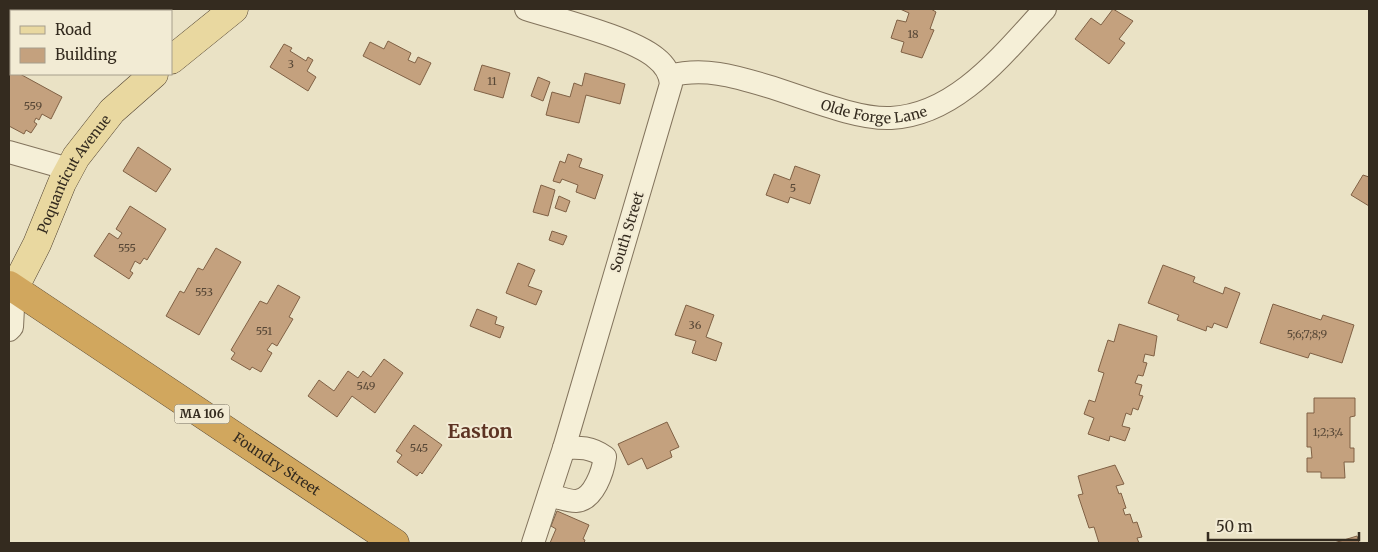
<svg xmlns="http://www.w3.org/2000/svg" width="1378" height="552" viewBox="0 0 1378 552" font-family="Merriweather,serif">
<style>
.building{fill:#c4a17e;stroke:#806145}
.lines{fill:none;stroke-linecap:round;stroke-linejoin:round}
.minor-casing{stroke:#83745d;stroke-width:24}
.major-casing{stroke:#514231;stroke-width:29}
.highway-casing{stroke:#514231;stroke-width:29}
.minor{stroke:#f5efd7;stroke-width:22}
.major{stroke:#e9d8a0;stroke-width:28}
.highway{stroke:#d1a75e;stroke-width:28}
.labels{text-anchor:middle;stroke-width:4;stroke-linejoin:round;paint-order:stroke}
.number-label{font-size:11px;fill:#584837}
.shield{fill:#f2ebd4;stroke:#6d6555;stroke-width:1}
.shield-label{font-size:12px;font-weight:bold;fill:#342b1f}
.street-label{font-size:14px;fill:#342b1f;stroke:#f2ebd4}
.district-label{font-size:19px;font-weight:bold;fill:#5d3323;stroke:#f2ebd4}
</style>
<rect width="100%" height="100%" fill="#eae2c5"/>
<path class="building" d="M 107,9 L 150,9 L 152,11 L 104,11 Z
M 900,9 L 931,9 L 936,12 L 930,29 L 934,30 L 922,58 L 901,52 L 904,42 L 891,38 L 897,20 L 906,22 L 909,13 Z
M 1113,9 L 1133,21 L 1119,39 L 1125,43 L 1109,64 L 1075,39 L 1091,18 L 1101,25 Z
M 388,41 L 411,53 L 408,60 L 415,63 L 418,57 L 431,63 L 420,85 L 363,56 L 370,42 L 384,49 Z
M 284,44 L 292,48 L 290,51 L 306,61 L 308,57 L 313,60 L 307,71 L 316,77 L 308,91 L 270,67 Z
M 482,65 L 510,73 L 503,98 L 474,90 Z
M 9,67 L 11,69 L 11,74 L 20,74 L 62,97 L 51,119 L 42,114 L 39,120 L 36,118 L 34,122 L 37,124 L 31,133 L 26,130 L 24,134 L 9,126 Z
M 585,73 L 625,84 L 620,104 L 586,95 L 579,123 L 546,115 L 552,92 L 570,97 L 574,83 L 582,86 Z
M 538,77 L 550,82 L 543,101 L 531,96 Z
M 138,147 L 171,169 L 156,192 L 123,171 Z
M 568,154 L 582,159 L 579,167 L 603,175 L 595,199 L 576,192 L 578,185 L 562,179 L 560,183 L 553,181 L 560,161 L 565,163 Z
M 795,166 L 820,175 L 810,204 L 790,197 L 788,203 L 766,195 L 774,174 L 790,180 Z
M 1363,175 L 1369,177 L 1369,206 L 1351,195 Z
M 541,185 L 555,190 L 548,216 L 533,212 Z
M 559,196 L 570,201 L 566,212 L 555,208 Z
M 130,206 L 166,229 L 147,260 L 144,258 L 140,264 L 135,261 L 130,271 L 133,273 L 129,279 L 94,256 L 109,233 L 118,239 L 122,233 L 116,229 Z
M 552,231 L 567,236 L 563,245 L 549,240 Z
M 216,248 L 241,262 L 199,335 L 166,316 L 180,291 L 184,293 L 198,268 L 203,270 Z
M 518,263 L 535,270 L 528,286 L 542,291 L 536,305 L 506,293 Z
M 1163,265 L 1195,277 L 1193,282 L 1223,294 L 1225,287 L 1240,293 L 1227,328 L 1214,323 L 1212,328 L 1207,326 L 1206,331 L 1177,320 L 1179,315 L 1148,303 Z
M 278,285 L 300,297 L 289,317 L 293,319 L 277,346 L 272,343 L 267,350 L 272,353 L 261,372 L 252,367 L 250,370 L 231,359 L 235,353 L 231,350 L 260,301 L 267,304 Z
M 1273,304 L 1321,320 L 1323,315 L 1354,325 L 1342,363 L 1310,353 L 1308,358 L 1260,343 Z
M 686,305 L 714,315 L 706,337 L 722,343 L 716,361 L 692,353 L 696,341 L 675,335 Z
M 477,309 L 497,317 L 495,324 L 504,327 L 500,338 L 470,326 Z
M 1119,324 L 1157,336 L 1154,356 L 1145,354 L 1143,362 L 1147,363 L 1143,376 L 1138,375 L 1135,383 L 1142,385 L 1139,395 L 1143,396 L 1138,410 L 1133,408 L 1131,415 L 1126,413 L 1122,426 L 1130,428 L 1125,441 L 1110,436 L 1109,441 L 1088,434 L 1094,418 L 1084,414 L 1089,400 L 1095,402 L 1104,373 L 1098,371 L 1108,340 L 1114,342 Z
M 384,359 L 403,373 L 375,413 L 352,396 L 337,417 L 308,396 L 319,380 L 334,391 L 348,371 L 358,378 L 363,371 L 371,377 Z
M 1314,398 L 1355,398 L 1355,416 L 1350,417 L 1350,448 L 1354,448 L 1354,462 L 1344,462 L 1345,478 L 1321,478 L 1321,472 L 1307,472 L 1307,458 L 1312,458 L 1311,447 L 1307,447 L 1307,413 L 1314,413 Z
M 667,422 L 679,447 L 670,451 L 672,457 L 647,469 L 642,458 L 628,465 L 618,444 Z
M 414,425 L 442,445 L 422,474 L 420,472 L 417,476 L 397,462 L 402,455 L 396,451 Z
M 1115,465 L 1124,484 L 1116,486 L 1119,494 L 1121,493 L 1126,508 L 1123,509 L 1125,515 L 1130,514 L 1133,523 L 1137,522 L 1142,537 L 1137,538 L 1139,543 L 1099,543 L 1094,527 L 1089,528 L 1078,495 L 1083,494 L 1078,476 Z
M 557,511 L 589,525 L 583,539 L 585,540 L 584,543 L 550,543 L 556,529 L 551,526 Z
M 1357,536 L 1359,543 L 1334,543 Z"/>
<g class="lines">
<defs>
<g id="minor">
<path d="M 526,9 C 560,20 631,37 656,58 C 665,65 670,73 671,84 L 564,448 L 533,543"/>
<path id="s1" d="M 670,76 C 703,67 734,76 767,86 C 801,96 857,120 891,118 C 957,115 1004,53 1045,9"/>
<path d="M 9,152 L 69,169"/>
<path d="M 9,330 L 12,327 L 14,289"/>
<path d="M 549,495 C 557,497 568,501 576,501 C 594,500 603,471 605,457 C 591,447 580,447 564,448"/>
</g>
<g id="major">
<path d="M 171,60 L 234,9"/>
<path id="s2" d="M 14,289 L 37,244 L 62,183 L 76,157 L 112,111 L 154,74"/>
</g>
<g id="highway">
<path id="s3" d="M 9,285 L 395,543"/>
</g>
</defs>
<use href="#minor" class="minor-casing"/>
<use href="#major" class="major-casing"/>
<use href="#highway" class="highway-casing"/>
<use href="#minor" class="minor"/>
<use href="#major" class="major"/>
<use href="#highway" class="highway"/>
</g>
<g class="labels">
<g class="number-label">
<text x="913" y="38">18</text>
<text x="291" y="68">3</text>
<text x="492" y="85">11</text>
<text x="33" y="110">559</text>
<text x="793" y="192">5</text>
<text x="127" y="252">555</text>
<text x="204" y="296">553</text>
<text x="695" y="329">36</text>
<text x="264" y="335">551</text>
<text x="1307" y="338">5;6;7;8;9</text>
<text x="366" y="390">549</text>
<text x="1328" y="436">1;2;3;4</text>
<text x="419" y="452">545</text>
</g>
<rect class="shield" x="174.5" y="404.5" width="55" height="19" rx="4"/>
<g class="shield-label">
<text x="202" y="418">MA 106</text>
</g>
<g class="street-label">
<text dy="5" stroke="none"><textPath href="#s1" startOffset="210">Olde Forge Lane</textPath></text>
<text dy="5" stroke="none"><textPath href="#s2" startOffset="130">Poquanticut Avenue</textPath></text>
<text transform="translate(627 232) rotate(-73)" y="5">South Street</text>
<text dy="5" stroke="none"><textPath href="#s3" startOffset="322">Foundry Street</textPath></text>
</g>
<g class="district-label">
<text x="480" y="438">Easton</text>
</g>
</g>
<rect width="1378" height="552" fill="none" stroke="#342b1f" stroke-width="20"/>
<rect x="10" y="10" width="162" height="65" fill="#f2ebd4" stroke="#a69e8c"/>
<rect x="20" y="26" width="25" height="8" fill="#e9d8a0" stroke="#a69e8c"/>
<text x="55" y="35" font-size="15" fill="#342b1f">Road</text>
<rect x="20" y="48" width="25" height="15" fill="#c4a17e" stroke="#a69e8c"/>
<text x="55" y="60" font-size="15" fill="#342b1f">Building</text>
<path d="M1208 532v8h151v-8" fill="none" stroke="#342b1f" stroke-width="2.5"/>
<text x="1216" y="532" font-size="15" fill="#342b1f" stroke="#f2ebd4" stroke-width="4" paint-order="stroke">50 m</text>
</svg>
